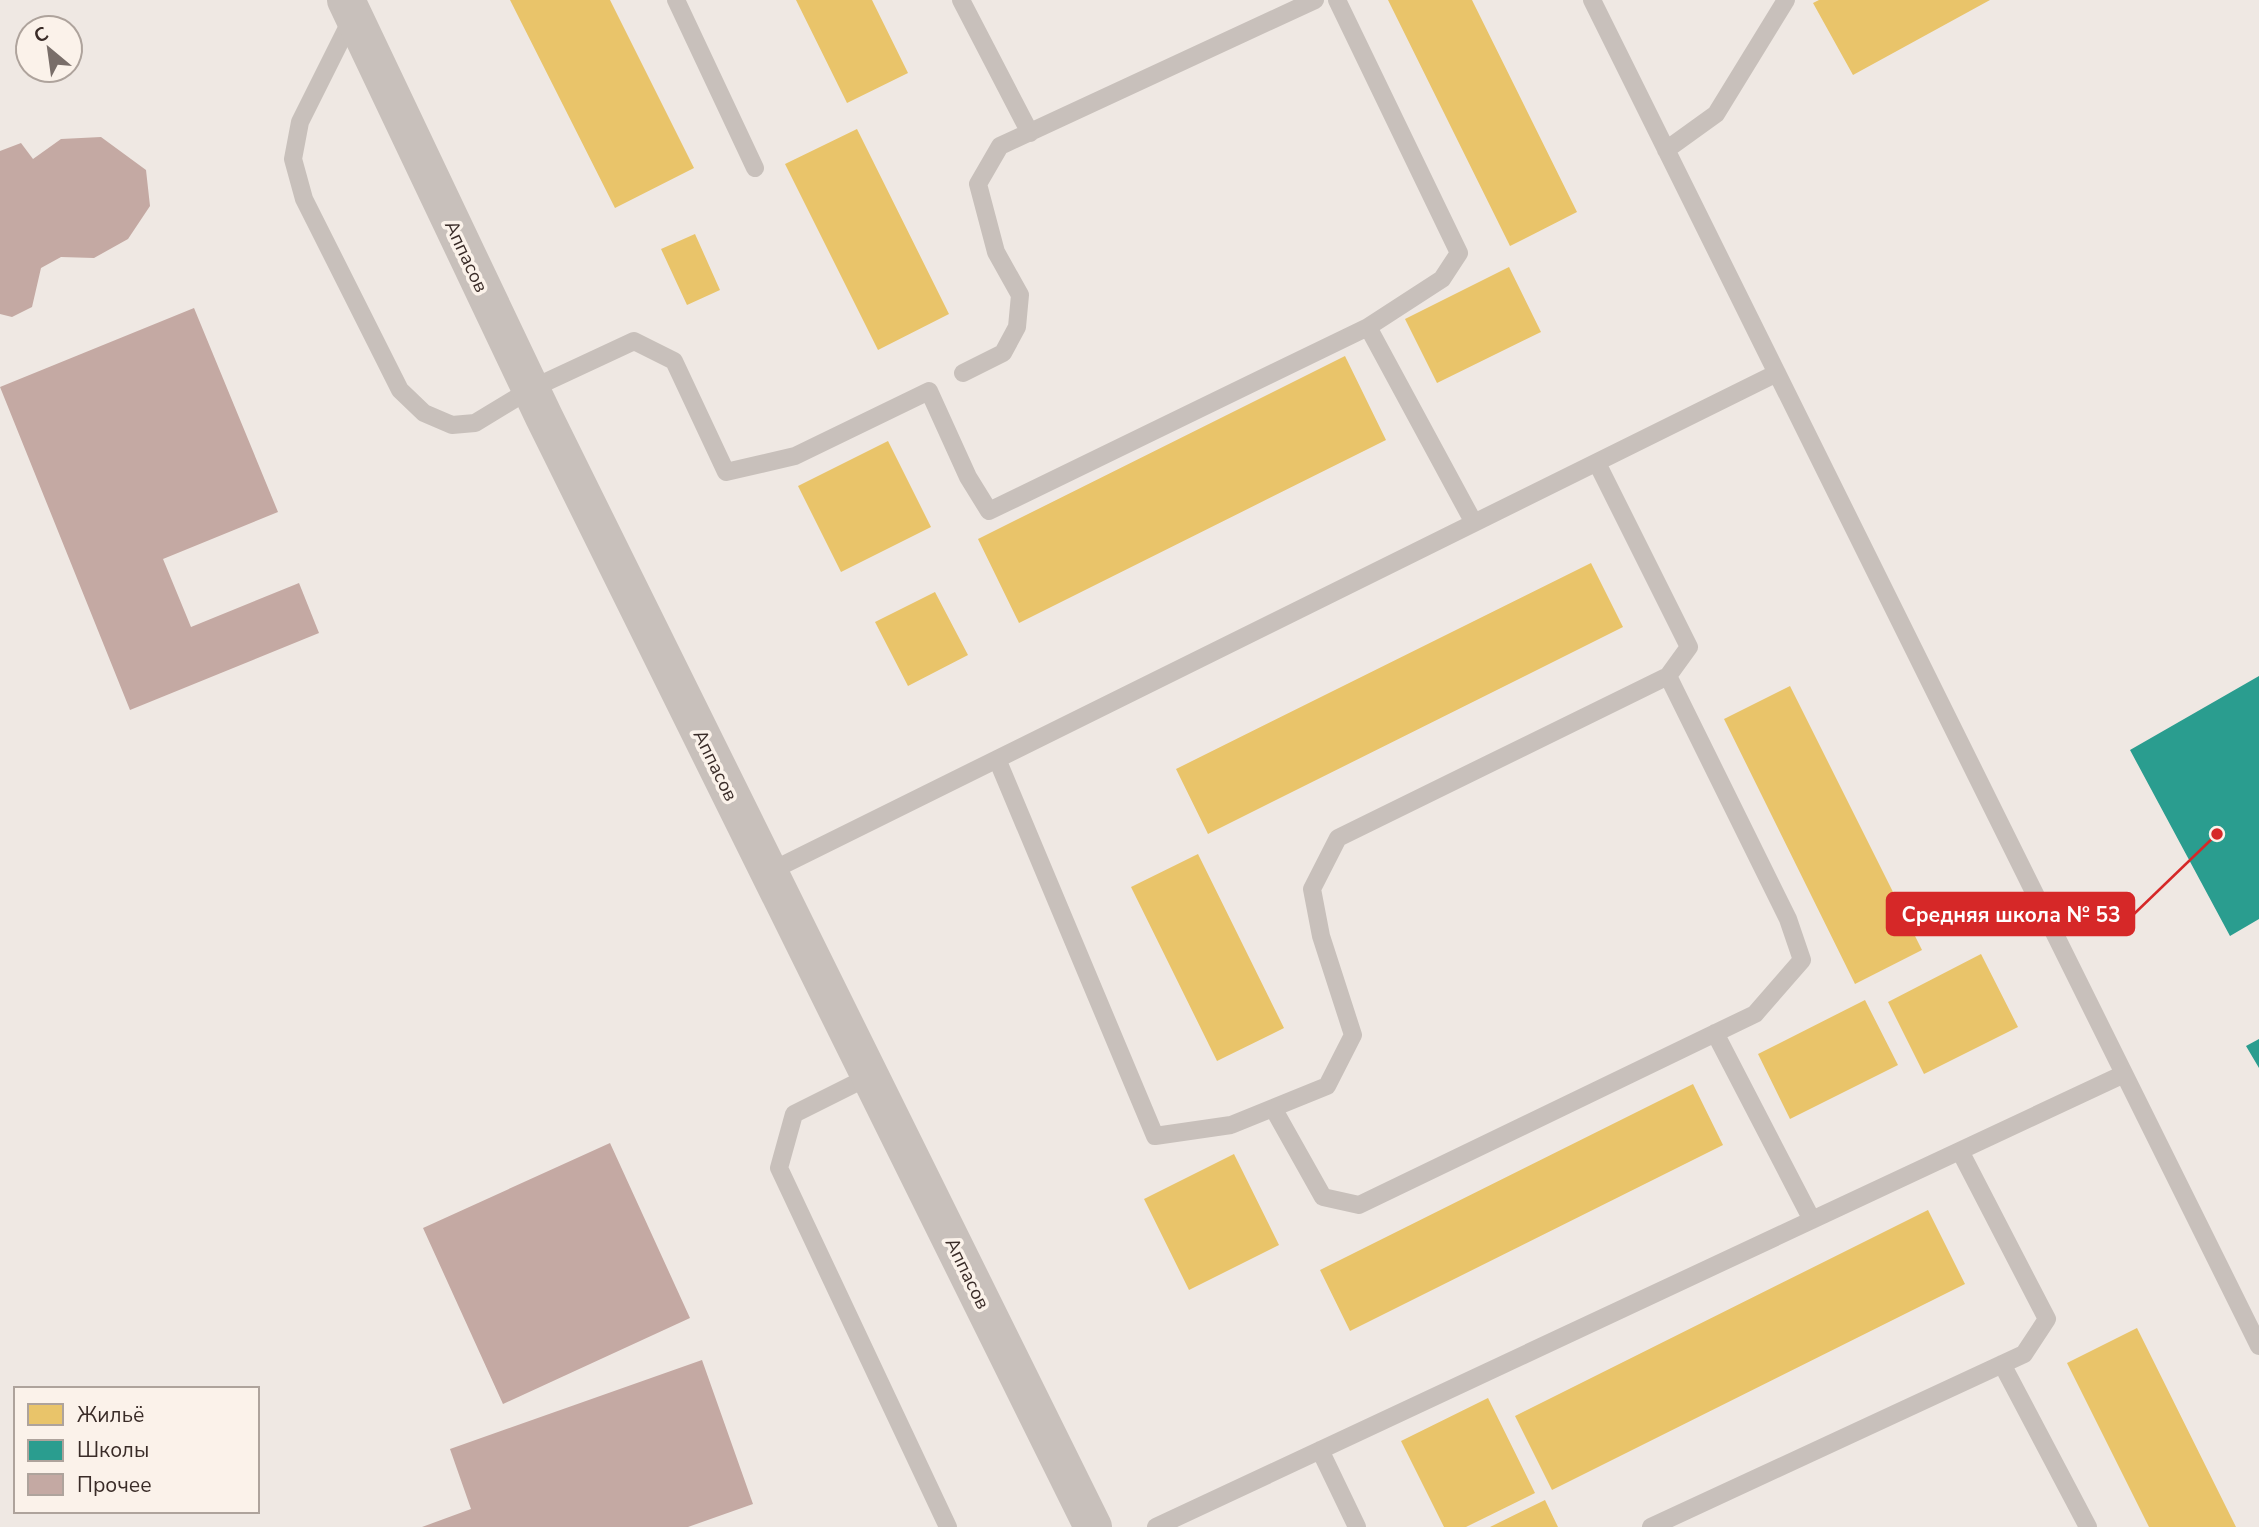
<svg xmlns="http://www.w3.org/2000/svg" width="2259" height="1527" viewBox="0 0 2259 1527" font-family="'Nunito Sans',sans-serif">
<style>
.homes{fill:#e9c46a}
.schools{fill:#2a9d8f}
.building{fill:#c4a9a3}
.lines{fill:none;stroke-linecap:round;stroke-linejoin:round}
.service{stroke:#c8c0bb;stroke-width:18}
.tertiary{stroke:#c8c0bb;stroke-width:38}
.labels{text-anchor:middle;stroke-width:7;stroke-linejoin:round;paint-order:stroke}
.street-label{font-size:19px;fill:#3a2c28;stroke:#fbf2ea}
.leader{fill:none;stroke:#d62828;stroke-width:2.5}
.callout-dot{fill:#d62828;stroke:#fbf2ea;stroke-width:2.5}
.callout{fill:#d62828;stroke:#d62828;stroke-width:2.5}
.callout-label{font-size:21px;text-anchor:middle;font-weight:bold;fill:#fff}
</style>
<rect width="100%" height="100%" fill="#efe8e3"/>
<path class="homes" d="M 510,0 L 610,0 L 694,168 L 615,208 Z
M 796,0 L 872,0 L 908,73 L 847,103 Z
M 1388,0 L 1472,0 L 1577,212 L 1510,246 Z
M 1819,0 L 1990,0 L 1853,75 L 1813,3 Z
M 857,129 L 949,314 L 878,350 L 785,164 Z
M 695,234 L 720,290 L 687,305 L 661,249 Z
M 1509,267 L 1541,332 L 1437,383 L 1405,319 Z
M 1345,356 L 1386,440 L 1019,623 L 978,539 Z
M 888,441 L 931,527 L 841,572 L 798,486 Z
M 1591,563 L 1623,627 L 1208,834 L 1176,769 Z
M 935,592 L 968,655 L 908,686 L 875,622 Z
M 1790,686 L 1922,950 L 1855,984 L 1724,719 Z
M 1198,854 L 1284,1028 L 1217,1061 L 1131,887 Z
M 1981,954 L 2018,1027 L 1924,1074 L 1888,1002 Z
M 1865,1000 L 1898,1065 L 1790,1119 L 1758,1054 Z
M 1693,1084 L 1723,1145 L 1350,1331 L 1320,1270 Z
M 1234,1154 L 1279,1245 L 1189,1290 L 1144,1199 Z
M 1928,1210 L 1965,1284 L 1552,1490 L 1515,1416 Z
M 2137,1328 L 2236,1527 L 2149,1527 L 2067,1363 Z
M 1488,1398 L 1535,1493 L 1466,1527 L 1444,1527 L 1401,1441 Z
M 1545,1500 L 1558,1527 L 1490,1527 Z"/>
<path class="schools" d="M 2259,676 L 2259,919 L 2230,936 L 2130,750 Z
M 2259,1039 L 2259,1068 L 2246,1046 Z"/>
<path class="building" d="M 101,137 L 146,170 L 150,206 L 128,239 L 94,258 L 61,257 L 41,268 L 32,307 L 12,317 L 0,314 L 0,151 L 21,143 L 33,159 L 61,139 Z
M 194,308 L 278,512 L 163,559 L 191,627 L 299,583 L 319,633 L 130,710 L 0,387 Z
M 610,1143 L 690,1318 L 503,1404 L 423,1228 Z
M 702,1360 L 753,1504 L 688,1527 L 422,1527 L 471,1509 L 450,1449 Z"/>
<g class="lines">
<path class="service" d="M 676,0 L 755,168
M 961,0 L 1030,133
M 1592,0 L 2259,1346
M 353,16 L 300,122 L 293,159 L 304,199 L 400,390 L 424,413 L 452,425 L 475,423 L 531,389 L 634,341 L 674,361 L 726,472 L 795,456 L 929,391 L 968,477 L 989,511 L 1368,327 L 1442,279 L 1459,253 L 1337,0
M 1666,150 L 1716,114 L 1786,0
M 1368,327 L 1474,523
M 963,373 L 1003,353 L 1017,327 L 1020,295 L 996,252 L 978,184 L 1000,146 L 1315,0
M 997,759 L 1155,1136 L 1231,1125 L 1327,1086 L 1353,1035 L 1321,936 L 1312,889 L 1338,838 L 1668,676 L 1689,647 L 1597,463
M 769,872 L 1777,373
M 1715,1033 L 1812,1220
M 870,1076 L 794,1114 L 779,1168 L 948,1527
M 1273,1108 L 1323,1197 L 1359,1205 L 1755,1014 L 1802,960 L 1788,919 L 1668,676
M 2002,1364 L 2088,1527
M 1320,1450 L 1357,1527
M 1156,1527 L 2124,1074
M 1651,1527 L 2024,1354 L 2047,1319 L 1960,1151"/>
<path class="tertiary" d="M 346,0 L 544,417 L 1093,1527"/>
</g>
<g class="labels">
<g class="street-label">
<text transform="translate(467 256) rotate(65)" y="7">Аппасов</text>
<text transform="translate(716 765) rotate(64)" y="7">Аппасов</text>
<text transform="translate(968 1273) rotate(64)" y="7">Аппасов</text>
</g>
</g>
<path class="leader" d="M2217 834L2134 914"/>
<circle class="callout-dot" cx="2217" cy="834" r="7"/>
<rect class="callout" x="1887" y="893" width="247" height="42" rx="7"/>
<g class="callout-label">
<text x="2011" y="922">Средняя школа № 53</text>
</g>
<rect x="14" y="1387" width="245" height="126" fill="#fbf2ea" stroke="#aea39c" stroke-width="2"/>
<rect x="28" y="1404" width="35" height="21" fill="#e9c46a" stroke="#aea39c" stroke-width="2"/>
<text x="77" y="1422" font-size="21" fill="#3a2c28">Жильё</text>
<rect x="28" y="1440" width="35" height="21" fill="#2a9d8f" stroke="#aea39c" stroke-width="2"/>
<text x="77" y="1457" font-size="21" fill="#3a2c28">Школы</text>
<rect x="28" y="1474" width="35" height="21" fill="#c4a9a3" stroke="#aea39c" stroke-width="2"/>
<text x="77" y="1492" font-size="21" fill="#3a2c28">Прочее</text>
<g transform="translate(49 49) rotate(331)"><circle r="33" fill="#fbf2ea" stroke="#aea39c" stroke-width="2"/>
<path d="M0-5L12 26L0 18L-12 26Z" fill="#796e69"/>
<text y="-10" font-size="19" font-weight="bold" text-anchor="middle" fill="#3a2c28">С</text>
</g>
</svg>
